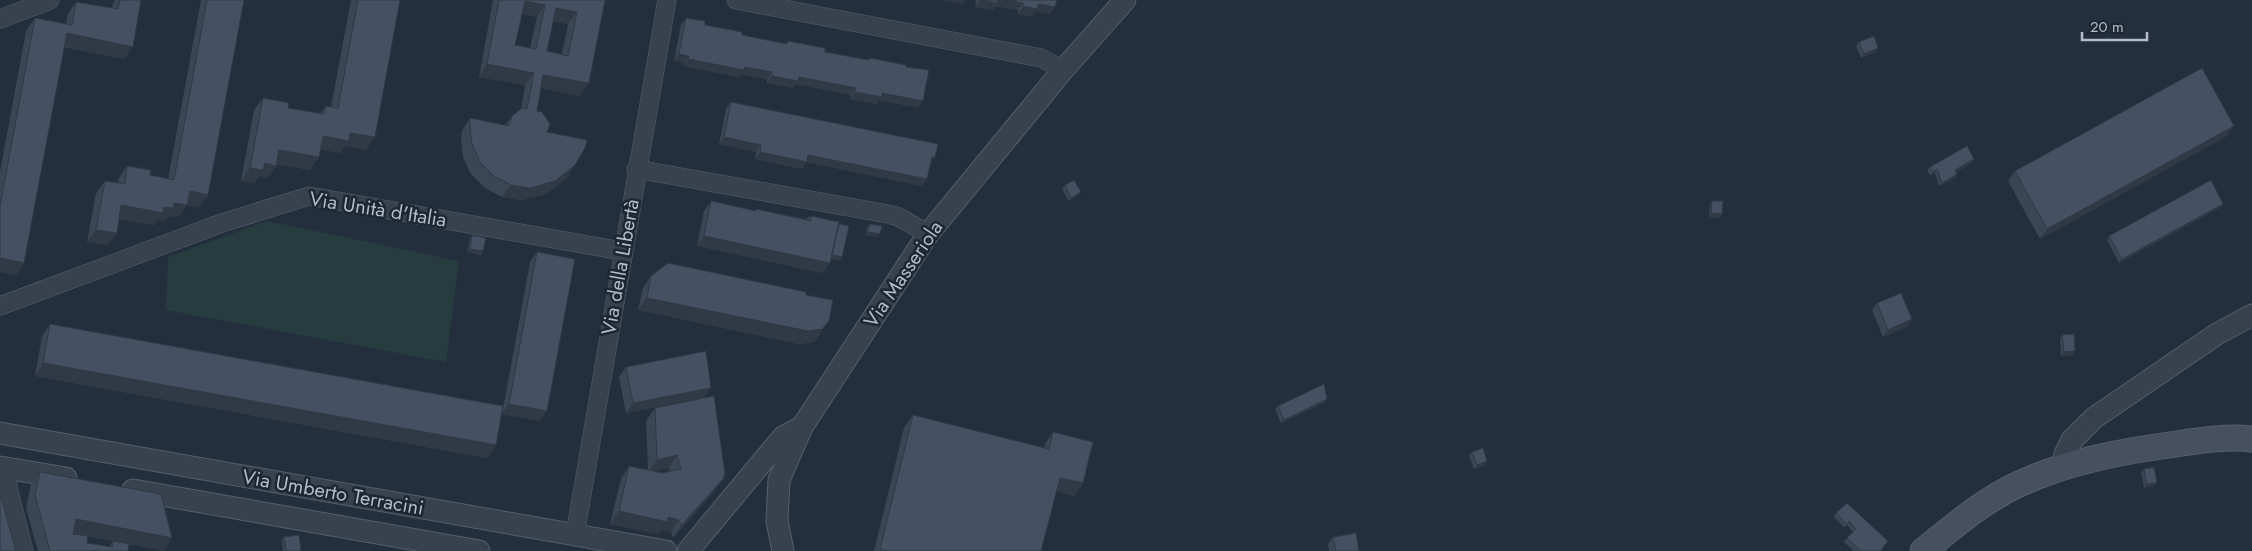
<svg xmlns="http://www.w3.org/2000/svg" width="2252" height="551" viewBox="0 0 2252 551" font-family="Jost,sans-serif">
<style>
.green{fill:#263c3f}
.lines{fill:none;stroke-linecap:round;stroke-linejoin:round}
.minor-casing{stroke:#565f6c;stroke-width:19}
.tertiary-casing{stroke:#565f6c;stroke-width:23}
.secondary-casing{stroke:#565f6c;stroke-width:27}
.minor{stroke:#38414e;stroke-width:18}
.tertiary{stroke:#38414e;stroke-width:21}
.secondary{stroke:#465061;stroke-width:25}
.wall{fill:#3b4654;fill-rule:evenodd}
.shaded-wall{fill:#303945}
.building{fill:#455162;stroke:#303945;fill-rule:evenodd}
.labels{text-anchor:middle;stroke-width:5;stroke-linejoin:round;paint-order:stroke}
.street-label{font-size:20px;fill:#b4bcc9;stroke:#1d2633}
</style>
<rect width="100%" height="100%" fill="#242f3e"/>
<path class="green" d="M 267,221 L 459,261 L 446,362 L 166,310 L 168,257 Z"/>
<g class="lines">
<defs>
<path id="minor" d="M 736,0 L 1041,58 L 1063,70
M 0,19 L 50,0
M 636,169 L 888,214 L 899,217 L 928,234
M 0,306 L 222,223 L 309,196 L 622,251
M 3,467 L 24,551
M 575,535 L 667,0"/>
<path id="tertiary" d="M 0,433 L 666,551
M 0,467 L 66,478
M 2063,467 L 2065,454 L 2072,440 L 2094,418 L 2217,334 L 2252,315
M 133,490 L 479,551
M 688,551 L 783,437 L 802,427 L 928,234 L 1063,70 L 1125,0
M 783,551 L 777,521 L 779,480 L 802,427"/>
<path id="secondary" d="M 1923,551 C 1953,527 1984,500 2019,484 C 2067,462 2118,452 2169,445 C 2197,441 2224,436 2252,439"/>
</defs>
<use href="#minor" class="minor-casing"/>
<use href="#tertiary" class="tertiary-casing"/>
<use href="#secondary" class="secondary-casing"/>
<use href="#minor" class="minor"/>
<use href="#tertiary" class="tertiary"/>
<use href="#secondary" class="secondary"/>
</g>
<path class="wall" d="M 115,0 L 141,0 L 124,59 L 64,47 L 24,263 L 16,275 L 0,272 L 0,172 L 26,31 L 35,18 L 66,24 L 68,14 L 76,2 L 112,8 L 113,3 Z
M 201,0 L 244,0 L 208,195 L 199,207 L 187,205 L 178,217 L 168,216 L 165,221 L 158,220 L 154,225 L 119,219 L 108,245 L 87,242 L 96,193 L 105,181 L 118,183 L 119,178 L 127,166 L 150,175 L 168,179 Z
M 351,0 L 400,0 L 366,150 L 345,146 L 340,153 L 320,149 L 319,157 L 310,170 L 277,164 L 276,166 L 268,178 L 259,176 L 255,183 L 241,181 L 254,110 L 263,98 L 288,108 L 320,114 L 326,106 L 331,107 Z
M 493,0 L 605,0 L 580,96 L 541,88 L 537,111 L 547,132 L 567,178 L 546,194 L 521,200 L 502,197 L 485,188 L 471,174 L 463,157 L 461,137 L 462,131 L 470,118 L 505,126 L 512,116 L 521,109 L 525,85 L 479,77 ZM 522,14 L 537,17 L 530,48 L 515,45 ZM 553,21 L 568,24 L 562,54 L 547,51 Z
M 976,0 L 1057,0 L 1050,14 L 1035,11 L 1032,16 L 1018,14 L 1018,10 L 996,6 L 993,10 L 975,7 Z
M 686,18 L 705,25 L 742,35 L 786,44 L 788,41 L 825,52 L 868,60 L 870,58 L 906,67 L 918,108 L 879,100 L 877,104 L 850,99 L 851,95 L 796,84 L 793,88 L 767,83 L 767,79 L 741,74 L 739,77 L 683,66 L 684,63 L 674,61 L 681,25 Z
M 1859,42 L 1876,52 L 1861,58 L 1856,46 Z
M 731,102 L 930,164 L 922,186 L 806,162 L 802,169 L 755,159 L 756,152 L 719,144 L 726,109 Z
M 2227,136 L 2040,239 L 2008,181 L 2015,171 Z
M 1972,163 L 1956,172 L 1957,174 L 1955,178 L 1939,186 L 1935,173 L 1930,175 L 1927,170 L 1930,167 Z
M 1065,185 L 1081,192 L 1078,195 L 1069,201 L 1062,189 Z
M 711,201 L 755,211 L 756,209 L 806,219 L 808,217 L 810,217 L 811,216 L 842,257 L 840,261 L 831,259 L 823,273 L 697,246 L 704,211 Z
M 1712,201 L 1722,214 L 1720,218 L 1709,217 L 1710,204 Z
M 2223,204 L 2221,207 L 2119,263 L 2107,240 L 2109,236 Z
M 870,224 L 878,237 L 866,235 L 867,227 Z
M 472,235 L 483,251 L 481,255 L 467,252 L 470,239 Z
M 537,252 L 540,421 L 502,414 L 530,262 Z
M 651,276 L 806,295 L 820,334 L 814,342 L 799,344 L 638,310 L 643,288 Z
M 1877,303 L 1912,319 L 1907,327 L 1883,337 L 1872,310 Z
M 50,324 L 496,445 L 487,458 L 35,376 L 42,336 Z
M 2062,335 L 2073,355 L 2061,356 L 2060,339 Z
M 626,367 L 711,388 L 704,398 L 715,491 L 673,538 L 671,532 L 661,530 L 658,534 L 610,524 L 621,479 L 629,466 L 648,470 L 646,421 L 655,408 L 699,399 L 626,413 L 619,377 ZM 669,468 L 669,471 L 662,473 L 654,471 Z
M 1327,399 L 1324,403 L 1281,423 L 1275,409 L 1278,406 Z
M 913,415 L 1044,448 L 1045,444 L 1053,432 L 1083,483 L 1074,496 L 1056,491 L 1041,551 L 874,551 L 904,428 Z
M 1472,452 L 1487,461 L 1485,465 L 1474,469 L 1469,456 Z
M 2144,469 L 2157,482 L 2154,486 L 2144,488 L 2141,473 Z
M 40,472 L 164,551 L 73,533 L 73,534 L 87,543 L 109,547 L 113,541 L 128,551 L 38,551 L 26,508 L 31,484 Z
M 1836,513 L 1888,541 L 1880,551 L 1854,551 L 1844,542 L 1853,532 L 1847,525 L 1844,527 L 1834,517 Z
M 284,537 L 301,551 L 283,551 L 282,540 Z
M 1333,537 L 1359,551 L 1329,551 L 1328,544 Z"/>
<path class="shaded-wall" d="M 940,0 L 965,0 L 962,4 Z
M 980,0 L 1008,0 L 1023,3 L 1018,10 L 996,6 L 993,10 L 975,7 Z
M 525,1 L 545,5 L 537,17 L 516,13 Z
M 1038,4 L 1055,7 L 1050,14 L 1035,11 L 1032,16 L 1018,14 L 1023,6 Z
M 556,8 L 577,12 L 568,24 L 547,20 Z
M 67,33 L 133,47 L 124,59 L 58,45 Z
M 1878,48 L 1876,52 L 1861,58 L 1864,54 Z
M 679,54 L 689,56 L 684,63 L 674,61 Z
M 688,59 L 745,67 L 772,72 L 767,79 L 741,74 L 739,77 L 683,66 Z
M 487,64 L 534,73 L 525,85 L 479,77 Z
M 543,75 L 589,83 L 580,96 L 534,87 Z
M 772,76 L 799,77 L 856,88 L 851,95 L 796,84 L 793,88 L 767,83 Z
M 855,92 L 882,93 L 923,101 L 918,108 L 879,100 L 877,104 L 850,99 Z
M 2234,126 L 2227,136 L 2040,239 L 2047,229 Z
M 350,133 L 375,137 L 366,150 L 345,146 L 340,153 L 314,148 L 323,136 Z
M 724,137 L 761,145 L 756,152 L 719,144 Z
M 279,150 L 319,157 L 310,170 L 270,163 Z
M 760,152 L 808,155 L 927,179 L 922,186 L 806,162 L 802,169 L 755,159 Z
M 932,157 L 935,157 L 930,164 Z
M 1974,159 L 1972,163 L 1953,174 L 1955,170 Z
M 265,163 L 276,166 L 268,178 L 259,176 L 255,183 L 241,181 L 250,168 Z
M 575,165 L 567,178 L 546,194 L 521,200 L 502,197 L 511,185 Z
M 1937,169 L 1935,173 L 1930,175 L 1933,172 Z
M 1957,174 L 1955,178 L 1939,186 L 1942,183 Z
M 190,191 L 208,195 L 199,207 L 187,205 L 178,217 L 168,216 L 165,221 L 158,220 L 154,225 L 112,218 L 121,205 L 164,207 L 174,203 Z
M 1081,192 L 1078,195 L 1069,201 L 1071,198 Z
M 2223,204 L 2221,207 L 2119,263 L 2122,259 Z
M 1711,213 L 1722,214 L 1720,218 L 1709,217 Z
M 96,230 L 117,233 L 108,245 L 87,242 Z
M 868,232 L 880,234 L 878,237 L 866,235 Z
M 704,236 L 830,263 L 823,273 L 697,246 Z
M 470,249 L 483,251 L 481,255 L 467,252 Z
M 829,254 L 842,257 L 840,261 L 827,258 Z
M 0,258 L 24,263 L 16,275 L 0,272 Z
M 647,298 L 829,321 L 814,342 L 799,344 L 638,310 Z
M 1912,319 L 1907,327 L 1883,337 L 1888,330 Z
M 2075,351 L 2073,355 L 2061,356 L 2064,352 Z
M 43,363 L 496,445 L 487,458 L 35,376 Z
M 711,388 L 704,398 L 626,413 L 633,403 Z
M 1327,399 L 1324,403 L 1281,423 L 1284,420 Z
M 509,404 L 547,411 L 540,421 L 502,414 Z
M 677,455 L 669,468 L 648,472 L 657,460 Z
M 1487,461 L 1485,465 L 1474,469 L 1477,465 Z
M 1060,478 L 1083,483 L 1074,496 L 1051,490 Z
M 723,479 L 715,491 L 673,538 L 681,526 Z
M 2157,482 L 2154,486 L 2144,488 L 2147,485 Z
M 619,511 L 668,517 L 679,520 L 671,532 L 661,530 L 658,534 L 610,524 Z
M 76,519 L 172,538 L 164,551 L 67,531 Z"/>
<path class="building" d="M 120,0 L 141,0 L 133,47 L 67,33 L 24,263 L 0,258 L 0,206 L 35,18 L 72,25 L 76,2 L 118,9 Z
M 207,0 L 244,0 L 208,195 L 190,191 L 187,205 L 174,203 L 173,208 L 164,207 L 163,213 L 121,205 L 117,233 L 96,230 L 105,181 L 125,184 L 127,166 L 151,170 L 150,175 L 174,180 Z
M 358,0 L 400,0 L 375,137 L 350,133 L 349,141 L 323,136 L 319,157 L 279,150 L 276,166 L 265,163 L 263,170 L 250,168 L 263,98 L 289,103 L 288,108 L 324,114 L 326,106 L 338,108 Z
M 499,0 L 605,0 L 589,83 L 543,75 L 537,111 L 542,112 L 550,124 L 547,132 L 587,140 L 585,148 L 575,165 L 555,181 L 530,188 L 511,185 L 494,176 L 480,162 L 472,144 L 470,125 L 470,118 L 509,126 L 512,116 L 522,108 L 527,109 L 534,73 L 487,64 ZM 525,1 L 545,5 L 536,49 L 515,45 ZM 556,8 L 577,12 L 568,56 L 547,51 Z
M 982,0 L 998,0 L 997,3 Z
M 1008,0 L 1057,0 L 1055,7 L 1038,4 L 1037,9 L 1023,6 L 1023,3 Z
M 686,18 L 705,21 L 705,25 L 742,32 L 742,35 L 787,44 L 788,41 L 825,48 L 825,52 L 869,60 L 870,58 L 906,65 L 906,67 L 929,70 L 923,101 L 882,93 L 882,97 L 855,92 L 856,88 L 799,77 L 798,81 L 772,76 L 772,72 L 745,67 L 744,70 L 688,59 L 689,56 L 679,54 Z
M 1874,36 L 1878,48 L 1864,54 L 1859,42 Z
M 2202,68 L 2234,126 L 2047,229 L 2015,171 Z
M 731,102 L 938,144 L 935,157 L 932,157 L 927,179 L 808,155 L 807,162 L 760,152 L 761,145 L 724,137 Z
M 1967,146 L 1974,159 L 1955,170 L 1957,174 L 1942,183 L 1937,169 L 1933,172 L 1930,167 Z
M 1074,180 L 1081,192 L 1071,198 L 1065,185 Z
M 2211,180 L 2223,204 L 2122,259 L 2109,236 Z
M 711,201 L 756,211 L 756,209 L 811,221 L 811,216 L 839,222 L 830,263 L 704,236 Z
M 1712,201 L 1723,201 L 1722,214 L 1711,213 Z
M 839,224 L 849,226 L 842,257 L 832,255 Z
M 870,224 L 882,226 L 880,234 L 868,232 Z
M 472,235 L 486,238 L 483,251 L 470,249 Z
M 537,252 L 575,259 L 547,411 L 509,404 Z
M 668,263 L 806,292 L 806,295 L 833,300 L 829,321 L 822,329 L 808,331 L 647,298 L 651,276 Z
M 1901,293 L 1912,319 L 1888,330 L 1877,303 Z
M 50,324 L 503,406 L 496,445 L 43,363 Z
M 2074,334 L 2075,351 L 2064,352 L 2062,335 Z
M 706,351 L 711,388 L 633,403 L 626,367 Z
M 1324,384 L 1327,399 L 1284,420 L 1278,406 Z
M 714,396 L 725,474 L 723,479 L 681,526 L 679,520 L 668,517 L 667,522 L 619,511 L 629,466 L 662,473 L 681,469 L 677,455 L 657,460 L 655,408 Z
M 913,415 L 1049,449 L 1053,432 L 1093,442 L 1083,483 L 1060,478 L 1041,551 L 888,551 L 880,549 Z
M 1483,448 L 1487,461 L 1477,465 L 1472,452 Z
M 2154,467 L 2157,482 L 2147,485 L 2144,469 Z
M 40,472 L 161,494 L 172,538 L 76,519 L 73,534 L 88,536 L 87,543 L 112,547 L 113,541 L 129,544 L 128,551 L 50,551 L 35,495 Z
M 0,493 L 16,551 L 0,551 Z
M 1847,503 L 1888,541 L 1880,551 L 1861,551 L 1847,538 L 1856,529 L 1849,521 L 1847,524 L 1836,513 Z
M 1356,533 L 1359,551 L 1336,551 L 1333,537 Z
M 299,535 L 301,551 L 286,551 L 284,537 Z"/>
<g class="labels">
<g class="street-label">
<text transform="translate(378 209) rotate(9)" y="7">Via Unità d'Italia</text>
<text transform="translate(620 267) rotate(-80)" y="7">Via della Libertà</text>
<text transform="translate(903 274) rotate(-56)" y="7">Via Masseriola</text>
<text transform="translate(333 492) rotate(10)" y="7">Via Umberto Terracini</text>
</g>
</g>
<path d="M2082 32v8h65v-8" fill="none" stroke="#b4bcc9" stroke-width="2.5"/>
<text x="2090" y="32" font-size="15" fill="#b4bcc9" stroke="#1d2633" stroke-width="4" paint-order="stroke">20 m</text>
</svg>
